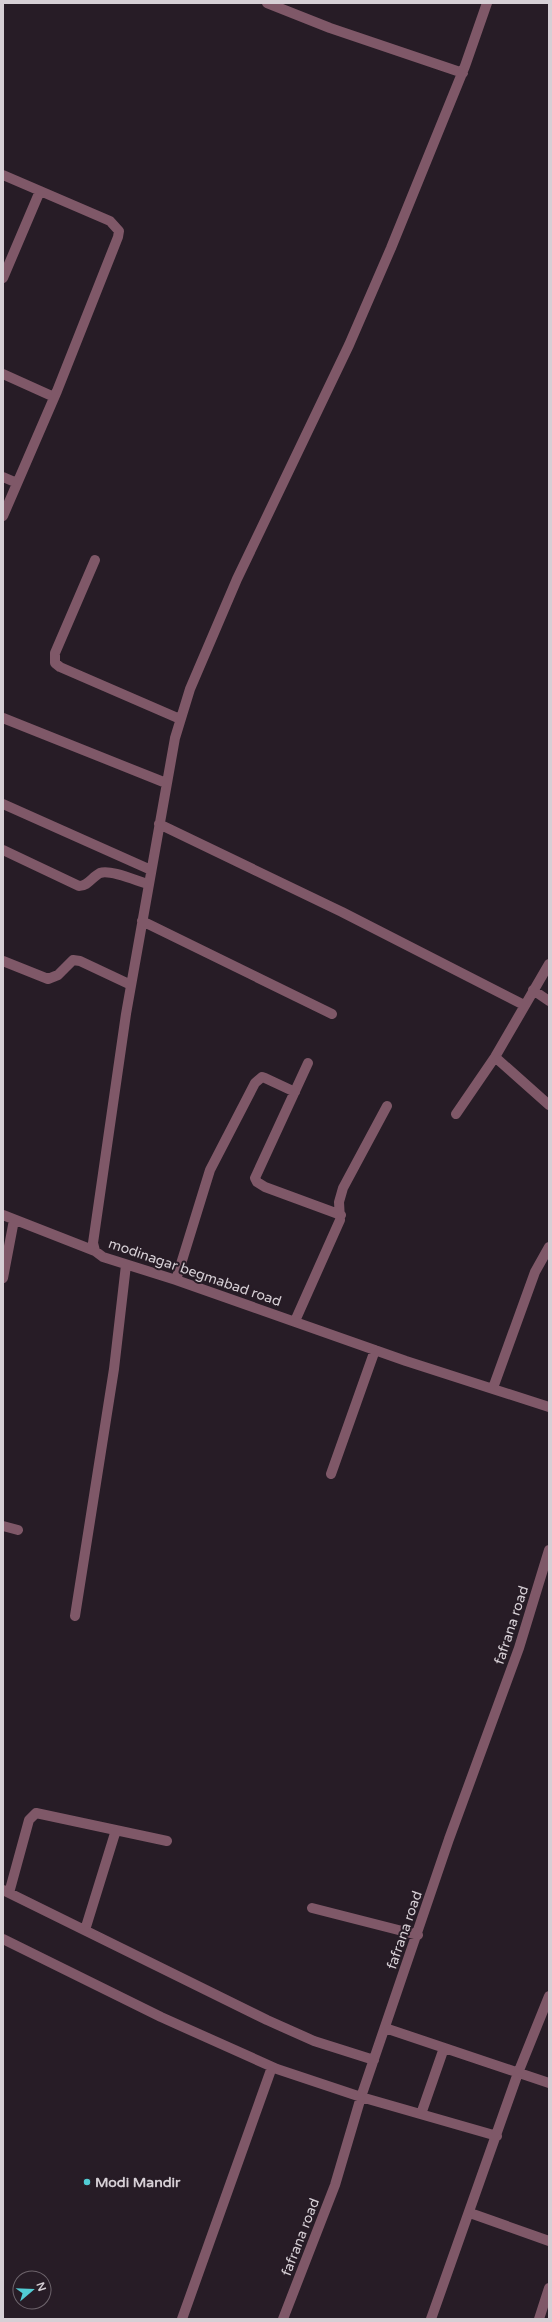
<svg xmlns="http://www.w3.org/2000/svg" width="552" height="2322" viewBox="0 0 552 2322" font-family="'Varela Round',sans-serif">
<style>
.lines{fill:none;stroke-linecap:round;stroke-linejoin:round}
.minor{stroke:#7f5868;stroke-width:10}
.poi-dot{fill:#51ccd4;stroke:#271c26;stroke-width:1.5}
.labels{text-anchor:middle;stroke-width:4;stroke-linejoin:round;paint-order:stroke}
.street-label{font-size:14px;fill:#d6cfd5;stroke:#271c26}
.poi-label{font-size:14px;font-weight:bold;fill:#d6cfd5;stroke:#271c26;text-anchor:start}
</style>
<rect width="100%" height="100%" fill="#271c26"/>
<g class="lines">
<path class="minor" d="M 267,3 L 330,28 L 463,73
M 487,3 L 465,66 L 391,248 L 349,345 L 237,579 L 190,689 L 175,738 L 126,1014 L 93,1243 L 95,1251 L 103,1257 L 176,1280 L 406,1361 L 549,1407
M 3,175 L 110,221 L 119,231 L 118,237 L 57,391 L 3,516
M 3,278 L 40,191
M 3,374 L 54,397
M 3,477 L 17,483
M 95,560 L 55,653 L 55,663 L 60,667 L 180,719
M 3,718 L 166,783
M 3,804 L 151,870
M 159,824 L 342,912 L 524,1005
M 3,850 L 79,886 C 88,886 92,877 100,873 C 110,869 137,881 148,884
M 142,921 L 332,1014
M 3,961 L 48,979 L 58,975 L 73,960 L 80,961 L 131,985
M 533,990 L 549,1001
M 495,1057 L 549,1105
M 308,1063 L 255,1178 L 257,1182 L 265,1187 L 341,1215
M 456,1114 L 495,1057 L 549,964
M 3,1215 L 95,1251
M 3,1278 L 14,1220
M 176,1280 L 210,1170 L 255,1083 L 262,1077 L 265,1078 L 295,1092
M 295,1321 L 340,1220 L 339,1202 L 343,1188 L 387,1106
M 493,1388 L 535,1272 L 549,1247
M 331,1474 L 375,1350
M 3,1526 L 18,1530
M 75,1616 L 114,1369 L 126,1265
M 3,1890 L 267,2020 L 314,2041 L 374,2060
M 9,1893 L 29,1820 L 36,1813 L 167,1841
M 312,1908 L 418,1935
M 85,1930 L 116,1830
M 3,1939 L 161,2017 L 277,2069 L 361,2097 L 497,2136
M 385,2028 L 549,2083
M 421,2114 L 444,2048
M 470,2213 L 549,2241
M 182,2319 L 272,2067
M 283,2319 L 335,2185 L 361,2097 L 449,1839 L 519,1648 L 549,1550
M 431,2319 L 518,2073 L 549,1996
M 539,2319 L 549,2288"/>
</g>
<circle class="poi-dot" cx="87" cy="2182" r="4"/>
<g class="labels">
<g class="street-label">
<text transform="translate(195 1272) rotate(19)" y="5">modinagar begmabad road</text>
<text transform="translate(511 1625) rotate(-72)" y="5">fafrana road</text>
<text transform="translate(404 1930) rotate(-71)" y="5">fafrana road</text>
<text transform="translate(300 2237) rotate(-69)" y="5">fafrana road</text>
</g>
<g class="poi-label">
<text x="95" y="2187">Modi Mandir</text>
</g>
</g>
<rect width="552" height="2322" fill="none" stroke="#d6cfd5" stroke-width="8"/>
<g transform="translate(32 2290) rotate(71)"><circle r="19" fill="#271c26" stroke="#6d646c"/>
<path d="M0-3L7 15L0 10L-7 15Z" fill="#51ccd4"/>
<text y="-6" font-size="11" font-weight="bold" text-anchor="middle" fill="#d6cfd5">N</text>
</g>
</svg>
